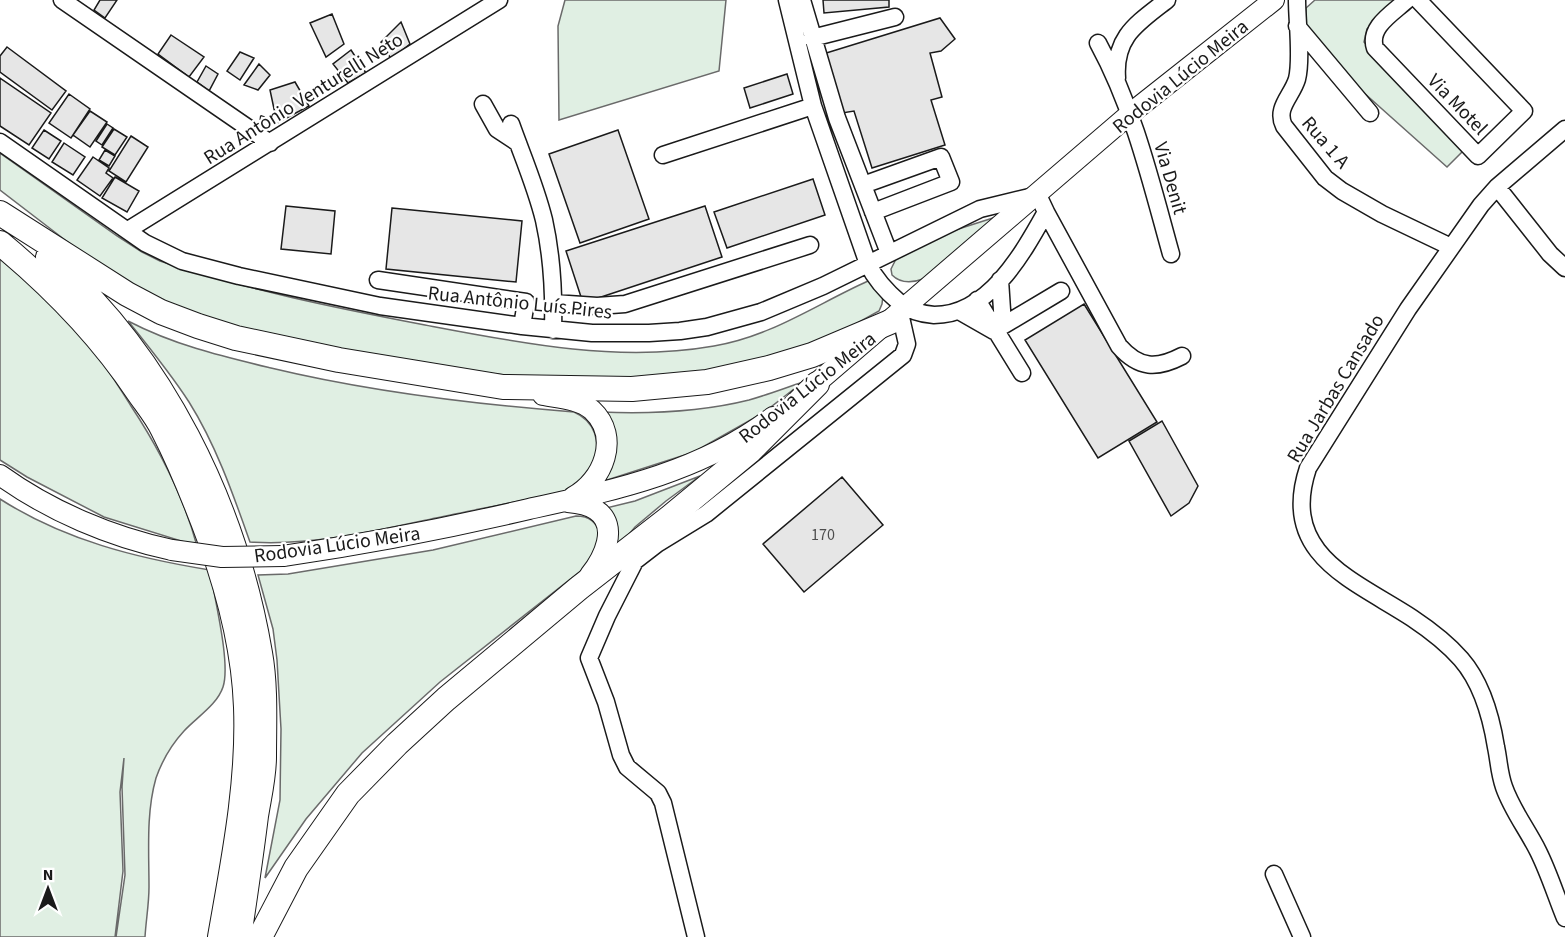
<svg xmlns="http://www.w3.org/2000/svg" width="1565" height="937" viewBox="0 0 1565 937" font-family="'Source Sans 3',sans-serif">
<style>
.green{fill:#e0efe3;stroke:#6a6a6a;stroke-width:1.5}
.building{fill:#e6e6e6;stroke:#1a1a1a;stroke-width:1.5}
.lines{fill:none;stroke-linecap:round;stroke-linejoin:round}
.minor-casing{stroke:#1a1a1a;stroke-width:19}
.major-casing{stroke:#1a1a1a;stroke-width:22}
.highway-casing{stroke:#1a1a1a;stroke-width:26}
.minor{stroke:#fff;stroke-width:16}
.major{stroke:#fff;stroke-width:20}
.highway{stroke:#fff;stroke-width:24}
.major-bridge-casing{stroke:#1a1a1a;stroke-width:22;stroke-linecap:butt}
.major-bridge{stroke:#fff;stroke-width:20}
.labels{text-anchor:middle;stroke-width:4.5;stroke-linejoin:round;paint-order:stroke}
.number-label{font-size:16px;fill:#4d4d4d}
.street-label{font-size:20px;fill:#1a1a1a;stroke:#fff}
</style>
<rect width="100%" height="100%" fill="#fff"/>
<path class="green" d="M 565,0 L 726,0 L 719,71 L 559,120 L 558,26 Z
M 1315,0 L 1396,0 L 1367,29 L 1364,42 L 1465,149 L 1447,167 L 1335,67 L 1305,27 L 1306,8 Z
M 0,153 L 117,236 L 142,252 L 160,261 C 247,290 336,308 425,325 C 519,343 618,363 714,346 C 772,336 815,305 868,281 L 871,281 L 883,295 L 882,304 L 879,311 L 825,341 L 689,379 L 535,378 L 477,372 L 291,344 L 164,304 L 82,253 L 0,190 Z
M 996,217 L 923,279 C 912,283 901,284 892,275 L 891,269 L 896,259 L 949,232 Z
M 0,259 C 35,288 70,319 98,356 C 110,372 120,389 131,406 C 160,450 183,494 197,546 L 104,517 L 27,477 L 0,460 Z
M 128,321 C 174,345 221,356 271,368 C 371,392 471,404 574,412 C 595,421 601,442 594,463 C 593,466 592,473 590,476 C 585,482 572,487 566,491 C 522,501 479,509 436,518 C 375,531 313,546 250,542 C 233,494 216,445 189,402 C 171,374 149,347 128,321 Z
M 803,382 L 763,413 L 694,452 L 601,482 L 601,412 C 650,414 701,412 749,400 C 767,395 785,388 803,382 Z
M 700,476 L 666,501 L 635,527 L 606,562 L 602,509 L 635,501 Z
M 0,499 C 64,540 136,558 210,570 C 214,597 231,663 223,687 C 217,705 197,717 184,731 C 172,744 162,761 156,778 C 146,813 149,851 149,887 C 149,904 146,920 145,937 L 116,937 L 125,875 L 122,787 L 124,758 L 120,792 L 123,871 L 115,937 L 0,937 Z
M 576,516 C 590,516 596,522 601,535 L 592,562 L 440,682 L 362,753 L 306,819 L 265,878 L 280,800 L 281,729 L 277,660 L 273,629 L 258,575 L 288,574 L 433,550 Z"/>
<path class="building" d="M 100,0 L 117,0 L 105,18 L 94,10 Z
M 823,0 L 889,0 L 889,7 L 824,13 Z
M 332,14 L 344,44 L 326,57 L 310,23 Z
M 940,18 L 955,39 L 941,51 L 930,53 L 942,97 L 931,100 L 945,145 L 872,168 L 854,111 L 842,113 L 823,54 Z
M 401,22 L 410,44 L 391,59 L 381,42 Z
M 171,35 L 204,57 L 189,77 L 158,54 Z
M 7,47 L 66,91 L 52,110 L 0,72 L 0,56 Z
M 351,50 L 366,73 L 348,83 L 333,64 Z
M 240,52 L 254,58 L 240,80 L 227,71 Z
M 259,64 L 270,75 L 258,90 L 244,85 Z
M 206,66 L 218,74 L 209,91 L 197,82 Z
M 787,74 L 793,94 L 750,108 L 744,88 Z
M 0,78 L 51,113 L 29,145 L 0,126 Z
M 295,82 L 309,106 L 277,123 L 270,90 Z
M 69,94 L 90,109 L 71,138 L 49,123 Z
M 90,111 L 107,122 L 90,147 L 73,135 Z
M 107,124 L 113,128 L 102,145 L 96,141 Z
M 114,129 L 127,137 L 115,155 L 102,147 Z
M 44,130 L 61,141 L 49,159 L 32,148 Z
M 618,130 L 649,219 L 580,243 L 549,154 Z
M 131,136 L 148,147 L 126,182 L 109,171 Z
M 64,143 L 85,157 L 73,175 L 52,162 Z
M 105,150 L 115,156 L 109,166 L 99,160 Z
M 93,157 L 109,168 L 106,173 L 113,178 L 100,196 L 77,180 Z
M 115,177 L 139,191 L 127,212 L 102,198 Z
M 813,179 L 825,215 L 727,248 L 714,212 Z
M 286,206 L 335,211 L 331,254 L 281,249 Z
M 705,206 L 722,257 L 583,303 L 566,251 Z
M 392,208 L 522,221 L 516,282 L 386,269 Z
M 1084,304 L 1157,422 L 1098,458 L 1025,340 Z
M 1162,421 L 1198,486 L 1189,503 L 1171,516 L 1129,441 Z
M 842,477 L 883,525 L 804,592 L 763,544 Z"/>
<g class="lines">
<defs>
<path id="minor" d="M 62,0 L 270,143
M 802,0 L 837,118 L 889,253
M 1297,0 C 1297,22 1302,59 1297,79 C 1292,96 1275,108 1284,126 L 1325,178 L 1342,191 L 1382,214 L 1451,247
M 1407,0 C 1393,13 1368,27 1375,48 L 1478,156 L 1524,111 L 1418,0
M 1297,26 L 1370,113
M 812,38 L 895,17
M 1098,43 C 1134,109 1151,182 1171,254
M 1117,78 C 1114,36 1138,23 1167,0
M 483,104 L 497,129 L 518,143
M 511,124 C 522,155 536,187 544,220 C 552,256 554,294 553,330
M 1565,129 L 1497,187 L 1481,205 L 1408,309 L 1308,468 C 1279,555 1354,580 1412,618 C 1430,630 1447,643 1461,659 C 1482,683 1491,716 1496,747 C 1499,761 1499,773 1504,787 C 1512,810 1527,829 1538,851 C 1549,873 1556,896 1565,918
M 0,142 L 145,243 L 182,261 L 239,276 L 380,306 L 522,326 L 592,333 L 649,333 L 680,331 L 707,327 L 761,312 L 823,286 L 980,209 L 1038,195 L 1046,212 C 1023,253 989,315 934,315 C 921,314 910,311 900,303 C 887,292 875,279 868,264 L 813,106 L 787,0
M 663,155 L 813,106
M 863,185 L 941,157 L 951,182 L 873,212
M 1497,187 L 1550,254 L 1565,268
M 1046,212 L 1119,346 C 1139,369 1157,369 1182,356
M 128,230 L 499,0
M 378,280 L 526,302 L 522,326
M 1000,280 L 1003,325
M 977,300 L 1022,373
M 554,303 L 597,306 L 625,304 L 810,245
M 959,311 L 994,331 L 1061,291
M 1274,874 L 1302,937
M 696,937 L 663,803 L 658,793 L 627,767 L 621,755 L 606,702 L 589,658 L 607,616 L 635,561 L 657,544 L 706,514 L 903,355 L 907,344 L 900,313"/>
<path id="major" d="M 806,392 L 1131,113 L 1274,0
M 543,395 C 559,398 580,399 592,410 C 621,437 603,481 573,497
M 0,475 C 50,511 111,537 172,550
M 568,502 C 578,503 588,504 596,510 C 620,526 603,559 590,575
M 283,556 C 366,544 448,528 529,509 C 615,490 701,472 773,417"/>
<path id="highway" d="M 0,213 L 127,294 L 161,312 L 198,326 L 236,338 L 339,360 L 503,387 L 632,389 L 707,382 L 769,368 L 812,355 L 890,322
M 0,243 C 53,287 100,335 138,392 C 147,405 157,417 163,430 C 182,467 197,505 211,543 C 230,596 244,651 246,707 C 249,784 233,862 220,937
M 48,257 C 162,356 235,505 260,653 C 266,686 264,724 264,757 C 264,777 259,797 256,816 C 251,856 245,897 239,937
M 260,937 L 296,868 L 348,794 L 397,744 L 446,699 L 579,588 L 669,518 L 750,451 L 817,384"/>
</defs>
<use href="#minor" class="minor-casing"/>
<use href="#major" class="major-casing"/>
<use href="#highway" class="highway-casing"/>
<use href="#minor" class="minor"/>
<use href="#major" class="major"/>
<use href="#highway" class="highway"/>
<defs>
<path id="major-bridge" d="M 172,550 L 222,557 L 283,556"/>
</defs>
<use href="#major-bridge" class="major-bridge-casing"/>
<use href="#major-bridge" class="major-bridge"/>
</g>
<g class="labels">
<g class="number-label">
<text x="823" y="540">170</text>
</g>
<g class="street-label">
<text transform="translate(1180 76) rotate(-39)" y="7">Rodovia Lúcio Meira</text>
<text transform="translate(303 98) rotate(-32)" y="7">Rua Antônio Venturelli Neto</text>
<text transform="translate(1458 104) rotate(46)" y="7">Via Motel</text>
<text transform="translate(1326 142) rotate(49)" y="7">Rua 1 A</text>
<text transform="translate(1171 178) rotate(74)" y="7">Via Denit</text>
<text transform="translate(520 302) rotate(6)" y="7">Rua Antônio Luís Pires</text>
<text transform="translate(807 387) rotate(-38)" y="7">Rodovia Lúcio Meira</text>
<text transform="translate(1335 388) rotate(-59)" y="7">Rua Jarbas Cansado</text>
<text transform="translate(337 544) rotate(-8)" y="7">Rodovia Lúcio Meira</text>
</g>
</g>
<g transform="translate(48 889)" stroke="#ffffff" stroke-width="4.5" paint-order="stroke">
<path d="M0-4.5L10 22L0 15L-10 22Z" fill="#1a1a1a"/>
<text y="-9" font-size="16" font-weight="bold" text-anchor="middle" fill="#1a1a1a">N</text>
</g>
</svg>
